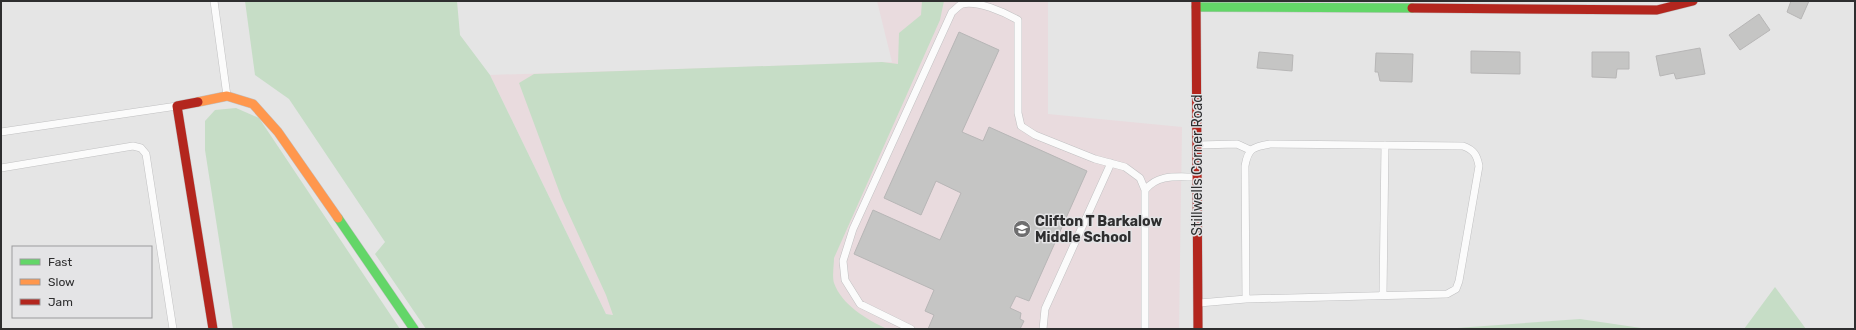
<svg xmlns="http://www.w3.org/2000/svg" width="1856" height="330" viewBox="0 0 1856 330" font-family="Rubik,sans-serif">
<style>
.education{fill:#e9dbde}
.green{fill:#c6ddc6}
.building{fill:#c5c5c4;stroke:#b7b6b6}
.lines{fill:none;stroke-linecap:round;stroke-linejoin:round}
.lane-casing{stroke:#c1c1c2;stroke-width:8}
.fast-casing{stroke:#c1c1c2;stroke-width:10}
.slow-casing{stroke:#c1c1c2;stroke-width:10}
.jam-casing{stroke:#c1c1c2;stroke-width:10}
.lane{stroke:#fbfbfb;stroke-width:7}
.fast{stroke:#63d668;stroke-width:9}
.slow{stroke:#ff974d;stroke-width:9}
.jam{stroke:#b3261e;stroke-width:9}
.labels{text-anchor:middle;stroke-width:3;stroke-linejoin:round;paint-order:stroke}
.street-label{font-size:14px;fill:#2e2e2f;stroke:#e4e4e6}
.poi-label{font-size:14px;font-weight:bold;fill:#2e2e2f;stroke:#e4e4e6;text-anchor:start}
</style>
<rect width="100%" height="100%" fill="#e5e5e5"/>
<path class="education" d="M 877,1 L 1048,1 L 1048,114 L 1182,127 L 1179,329 L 716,329 L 606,314 L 490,75 L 892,62 Z"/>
<path class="green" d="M 245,1 L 457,1 L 460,35 L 490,75 L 606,314 L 613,315 L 606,295 L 562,199 L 519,83 L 534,74 L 882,62 L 898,64 L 899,33 L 921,15 L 922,1 L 944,1 L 940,20 L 834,258 C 834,265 832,276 834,283 C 842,305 866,319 887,329 L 426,329 L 375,254 L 385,242 L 289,99 L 255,75 Z
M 236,108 L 259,118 L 400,329 L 233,329 L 205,150 L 205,121 L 215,110 Z
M 1775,287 L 1806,329 L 1744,329 Z
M 1580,319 L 1648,329 L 1443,329 Z"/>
<path class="building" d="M 1791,1 L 1809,1 L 1801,19 L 1787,12 Z
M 1759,14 L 1770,30 L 1740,50 L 1729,35 Z
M 959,32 L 999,50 L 962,132 L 983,141 L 989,127 L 1087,171 L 1029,301 L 1016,296 L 1010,308 L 1021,313 L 1020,319 L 1024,321 L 1020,329 L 928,329 L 934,315 L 925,311 L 934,290 L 854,254 L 873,210 L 940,240 L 961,193 L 936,181 L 921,215 L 884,198 Z
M 1700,48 L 1705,74 L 1676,79 L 1674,73 L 1660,76 L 1656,56 Z
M 1471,51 L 1520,52 L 1520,74 L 1471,73 Z
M 1259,52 L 1293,55 L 1292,71 L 1257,68 Z
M 1592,52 L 1629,52 L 1629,69 L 1617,69 L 1616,78 L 1592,77 Z
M 1376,53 L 1413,54 L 1412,82 L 1380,81 L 1378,72 L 1375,72 Z"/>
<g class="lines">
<defs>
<path id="lane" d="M 214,1 L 227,96
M 1,132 L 177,106
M 1198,145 L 1237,144 L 1250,150
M 1,168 L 133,146 L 141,148 L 146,154 L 173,329
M 1383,295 L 1385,145
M 1199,303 L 1246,299 L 1447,294 L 1456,289 L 1459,281 L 1479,166 C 1477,155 1474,150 1463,146 L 1270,144 C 1253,147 1248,148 1245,166 L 1246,299
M 911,329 L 860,304 L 845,280 L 843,261 L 853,229 L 952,12 C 955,10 958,6 962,4 C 977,0 1004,12 1018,20 L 1018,113 L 1021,126 L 1035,135 L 1095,159 L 1125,167 L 1140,178 L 1145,190
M 1043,329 L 1045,309 L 1111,163
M 1145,329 L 1145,190 C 1158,174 1176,177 1195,177"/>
<path id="fast" d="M 1196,7 L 1412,8
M 338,218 L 414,329"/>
<path id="slow" d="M 198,102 L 227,96 L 253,104 L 278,132 L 338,218"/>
<path id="jam" d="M 1196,1 L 1198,329
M 1412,8 L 1657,10 L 1693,1
M 198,102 L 177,106 L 213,329"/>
</defs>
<use href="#lane" class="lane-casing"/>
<use href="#fast" class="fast-casing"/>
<use href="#slow" class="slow-casing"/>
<use href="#jam" class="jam-casing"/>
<use href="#lane" class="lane"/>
<use href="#fast" class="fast"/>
<use href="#slow" class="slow"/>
<use href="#jam" class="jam"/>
</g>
<defs>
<symbol id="school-disc" viewBox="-11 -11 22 22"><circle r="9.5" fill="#6e6e6f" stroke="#e4e4e6"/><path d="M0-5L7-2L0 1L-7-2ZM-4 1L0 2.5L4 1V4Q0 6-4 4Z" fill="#fff"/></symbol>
</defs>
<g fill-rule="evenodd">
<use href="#school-disc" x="1012" y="219" width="20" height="20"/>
</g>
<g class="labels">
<g class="street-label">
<text transform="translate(1197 165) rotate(-90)" y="5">Stillwells Corner Road</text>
</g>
<g class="poi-label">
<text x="1035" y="226">Clifton T Barkalow<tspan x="1035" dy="16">Middle School</tspan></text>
</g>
</g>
<rect width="1856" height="330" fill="none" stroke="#2e2e2f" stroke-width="4"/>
<rect x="12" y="246" width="140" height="72" fill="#e4e4e6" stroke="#9b9b9d"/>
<rect x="20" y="259" width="20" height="6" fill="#63d668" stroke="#9b9b9d"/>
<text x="48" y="266" font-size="12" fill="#2e2e2f">Fast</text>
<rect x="20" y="279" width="20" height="6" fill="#ff974d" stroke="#9b9b9d"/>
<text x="48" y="286" font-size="12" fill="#2e2e2f">Slow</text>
<rect x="20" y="299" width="20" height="6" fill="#b3261e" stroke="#9b9b9d"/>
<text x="48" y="306" font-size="12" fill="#2e2e2f">Jam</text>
</svg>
